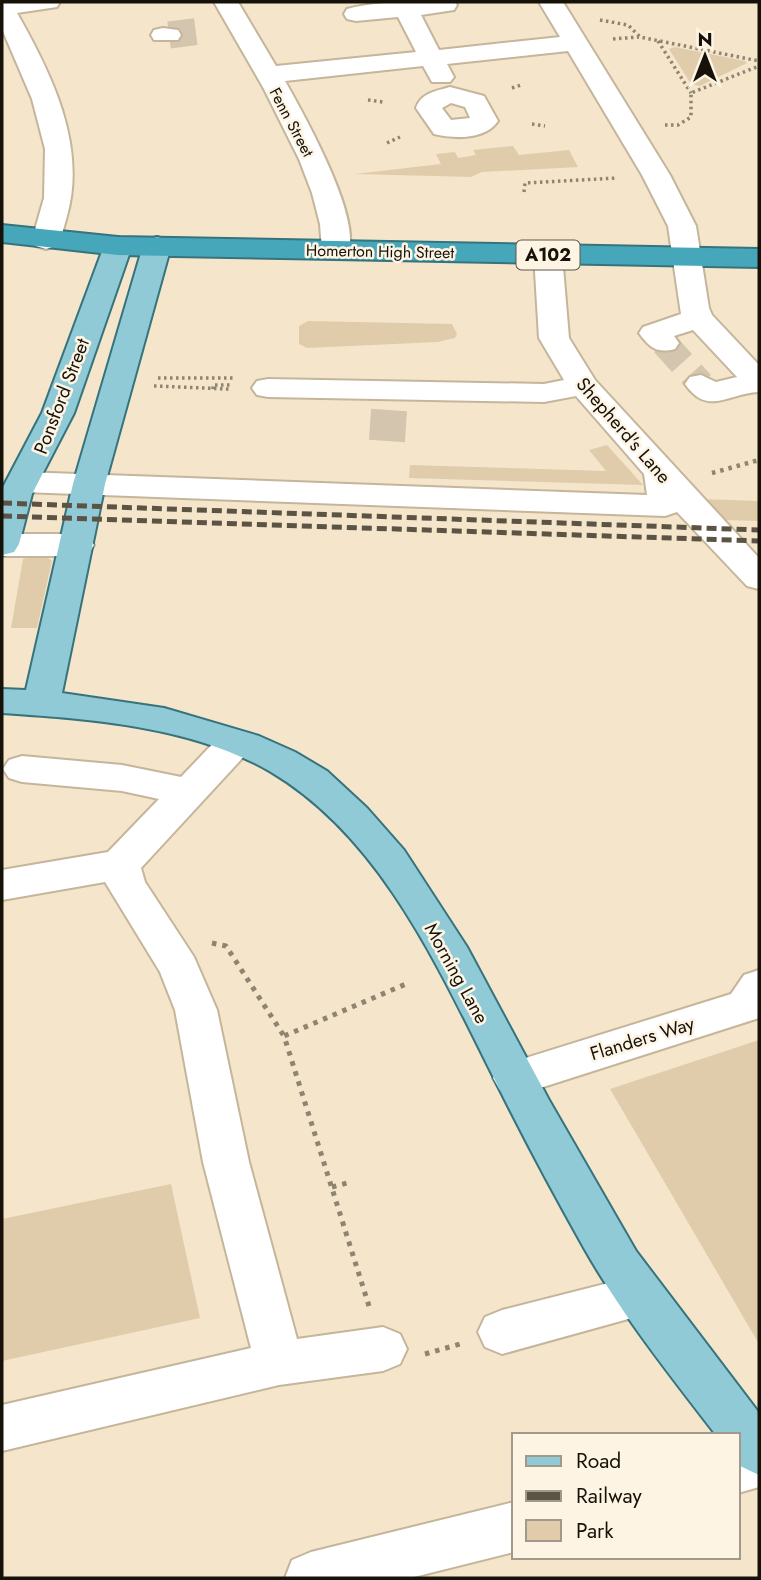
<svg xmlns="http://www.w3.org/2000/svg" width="761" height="1580" viewBox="0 0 761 1580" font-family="Jost,sans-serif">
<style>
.green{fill:#e0ccaa}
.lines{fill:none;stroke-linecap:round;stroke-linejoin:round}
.minor-tunnel-far1{stroke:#d4c6ae;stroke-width:27;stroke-dasharray:27 14;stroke-linecap:butt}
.minor-tunnel{stroke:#d4c6ae;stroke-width:36;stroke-dasharray:36 18;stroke-linecap:butt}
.minor-casing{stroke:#c4b59b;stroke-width:4}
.major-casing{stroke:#36737c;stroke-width:4}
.highway-casing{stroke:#36737c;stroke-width:4}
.path-far2{stroke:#8e8471;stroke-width:3.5;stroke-dasharray:2.5 3.5;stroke-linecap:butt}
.path-far1{stroke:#8e8471;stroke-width:4.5;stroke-dasharray:3.5 5;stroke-linecap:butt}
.path{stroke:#8e8471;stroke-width:5;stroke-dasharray:4.5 6;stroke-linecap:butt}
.minor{fill:#fff;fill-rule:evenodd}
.major{fill:#90cad6;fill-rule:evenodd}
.highway{fill:#46a7ba;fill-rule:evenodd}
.rail{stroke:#5b5344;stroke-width:5;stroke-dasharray:10 5;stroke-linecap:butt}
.labels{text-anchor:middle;stroke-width:5;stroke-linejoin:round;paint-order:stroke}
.far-street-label{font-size:16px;fill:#171209;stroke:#fdf4e4}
.shield{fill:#fdf4e4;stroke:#5c564b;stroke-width:2}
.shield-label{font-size:18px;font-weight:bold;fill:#171209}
.street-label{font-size:19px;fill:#171209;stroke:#fdf4e4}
</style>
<rect width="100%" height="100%" fill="#f5e6cb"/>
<path class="green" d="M 675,47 L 745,61 L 747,63 L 700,86 L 691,84 L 669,49 Z
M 513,146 L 519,155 L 569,150 L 578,167 L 482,172 L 471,177 L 355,174 L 441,164 L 436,154 L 455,152 L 458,158 L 476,155 L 473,150 Z
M 308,321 L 452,324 L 457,334 L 455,338 L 438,342 L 307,348 L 299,344 L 299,326 Z
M 607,445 L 643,485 L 409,478 L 410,465 L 606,471 L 589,450 Z
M 702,499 L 759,501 L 759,521 L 721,520 Z
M 35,555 L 46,556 L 52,561 L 37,628 L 11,628 L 23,559 Z
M 759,1040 L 759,1344 L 610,1089 Z
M 171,1184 L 200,1318 L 2,1361 L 2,1219 Z"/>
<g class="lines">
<path class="minor-tunnel-far1" d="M 169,35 L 208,30
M 664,343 L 701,384"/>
<path class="minor-tunnel" d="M 387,441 L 389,410"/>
<defs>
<path id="minor" d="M 2,2 L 60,2 L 57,7 L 17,13 C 51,73 87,145 67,216 C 64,226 62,237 56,246 L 46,249 L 36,246 L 32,240 L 44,198 L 45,149 L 32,99 L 2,29 Z
M 214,2 L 238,2 L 276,66 L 416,52 L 398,17 L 356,21 L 347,19 L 344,14 L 347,9 C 382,0 419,2 455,2 L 457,5 L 454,10 L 421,15 L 439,50 L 560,37 L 539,2 L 563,2 L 670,175 L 696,226 L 709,308 L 712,315 L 759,365 L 759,392 C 728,393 708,417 685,384 L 690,377 L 701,375 L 716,382 L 737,377 L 693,330 L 674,336 L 679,343 L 675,349 C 657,354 649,347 639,333 L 643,327 L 681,314 L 668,226 L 642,175 L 568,51 L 447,64 L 454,77 L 450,82 L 432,82 L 423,66 L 285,81 C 302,111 367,226 346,256 L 336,259 L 326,256 L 322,250 L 320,224 L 312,193 L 299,159 L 264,89 Z
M 163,28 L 178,30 L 181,35 L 178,40 L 154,40 L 151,35 L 154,30 Z
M 450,87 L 484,96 L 498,121 C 485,140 454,139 434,134 L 416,108 C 421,93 436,91 450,87 ZM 451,103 L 465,107 L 470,118 L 451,120 L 442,108 Z
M 548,246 L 558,249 L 562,255 L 569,338 L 595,380 L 759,558 L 759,589 L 747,586 L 677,512 L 665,516 L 23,492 L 11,489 L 7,482 L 11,475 L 23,472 L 647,495 L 644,474 L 576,396 L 544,402 L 268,397 L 257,395 L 252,388 L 257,381 L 268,379 L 544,384 L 564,380 L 539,338 L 534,255 L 538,249 Z
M 2,534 L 77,534 L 89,537 L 94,545 L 89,553 L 77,556 L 2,556 Z
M 235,730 L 248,734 L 254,743 L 248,752 L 141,868 L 145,882 L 194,957 L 217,1010 L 249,1162 L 297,1339 L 383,1327 L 400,1334 L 407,1349 L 400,1364 L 383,1371 L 279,1385 L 2,1451 L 2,1405 L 251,1348 L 203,1162 L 175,1010 L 160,972 L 105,882 L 2,900 L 2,870 L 108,852 L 159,799 L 122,791 L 22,782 L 9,778 L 3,769 L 9,760 L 22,756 L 122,765 L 181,777 L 222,734 Z
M 759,970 L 759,1018 L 515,1096 L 500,1090 L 493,1078 L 500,1066 L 731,994 L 744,975 Z
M 640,1275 L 657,1281 L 664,1296 L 657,1311 L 502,1354 L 485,1347 L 478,1332 L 485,1317 L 502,1310 Z
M 759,1439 L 759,1487 L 738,1493 L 738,1445 Z
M 514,1502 L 514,1552 L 410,1578 L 285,1578 L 292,1560 L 311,1552 Z"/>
<path id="major" d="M 118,237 L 128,240 L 132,246 L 74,413 L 32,494 L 19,544 L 14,552 L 2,555 L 2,489 L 42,413 L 104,246 L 108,240 Z
M 157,237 L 167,240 L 171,246 L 105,484 L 62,693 L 164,708 L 259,736 L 295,752 L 327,771 L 367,808 L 404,850 L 467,947 L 549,1100 L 636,1251 L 759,1413 L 759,1475 L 738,1465 L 738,1435 L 716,1435 C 669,1374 622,1315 584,1248 C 553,1193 523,1137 495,1080 C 439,969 382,838 271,772 C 192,726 91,719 2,713 L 2,689 L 26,690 L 73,484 L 143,246 L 147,240 Z"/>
<path id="highway" d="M 2,225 L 118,237 L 759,249 L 759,267 L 118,255 L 2,242 Z"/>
</defs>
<use href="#minor" class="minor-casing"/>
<use href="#major" class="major-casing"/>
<use href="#highway" class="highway-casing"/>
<path class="path-far2" d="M 600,20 L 628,25 L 640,37 L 759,61
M 613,39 L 639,37
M 658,41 L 691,93
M 512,88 L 521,85
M 368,100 L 383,102
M 532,124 L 545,126
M 665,125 L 678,125 L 691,117 L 691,93 L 759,66
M 387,143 L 400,137
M 524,192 L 525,183 L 617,178
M 158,378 L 233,378
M 154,386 L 229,389
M 213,389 L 213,385 L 230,385"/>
<path class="path-far1" d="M 712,473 L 759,460"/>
<path class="path" d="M 212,943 L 226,946 L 284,1036
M 332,1187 L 351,1182
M 369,1306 L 284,1036 L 406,984
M 425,1354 L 460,1344"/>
<use href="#minor" class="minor"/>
<use href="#major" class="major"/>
<use href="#highway" class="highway"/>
<path class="rail" d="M 2,503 L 759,530
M 2,516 L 759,541"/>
</g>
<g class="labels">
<g class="far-street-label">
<text transform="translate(292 122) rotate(62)" y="6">Fenn Street</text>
<text transform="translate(380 251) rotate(1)" y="6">Homerton High Street</text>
</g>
<rect class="shield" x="516.5" y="240.5" width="63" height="29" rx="5"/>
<g class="shield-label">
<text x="548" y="261">A102</text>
</g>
<g class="street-label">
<text transform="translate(61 396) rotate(-69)" y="7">Ponsford Street</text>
<text transform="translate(624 430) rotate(49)" y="7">Shepherd's Lane</text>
<text transform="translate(457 973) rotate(61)" y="7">Morning Lane</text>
<text transform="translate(642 1038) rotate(-17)" y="7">Flanders Way</text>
</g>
</g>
<rect width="761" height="1580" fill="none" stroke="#171209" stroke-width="7"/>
<rect x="512" y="1433" width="228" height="126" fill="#fdf4e4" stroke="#a19a8c" stroke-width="2"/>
<rect x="526" y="1456" width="35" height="10" fill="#90cad6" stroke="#a19a8c" stroke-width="2"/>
<text x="576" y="1468" font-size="21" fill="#171209">Road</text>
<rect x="526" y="1491" width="35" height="10" fill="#5b5344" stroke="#a19a8c" stroke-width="2"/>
<text x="576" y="1503" font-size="21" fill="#171209">Railway</text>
<rect x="526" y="1520" width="35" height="21" fill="#e0ccaa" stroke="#a19a8c" stroke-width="2"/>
<text x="576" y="1538" font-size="21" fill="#171209">Park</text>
<g transform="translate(705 56)" stroke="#fdf4e4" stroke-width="5" paint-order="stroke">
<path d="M0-5L12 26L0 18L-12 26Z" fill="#171209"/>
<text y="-10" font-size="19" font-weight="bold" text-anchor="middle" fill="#171209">N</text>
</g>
</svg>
